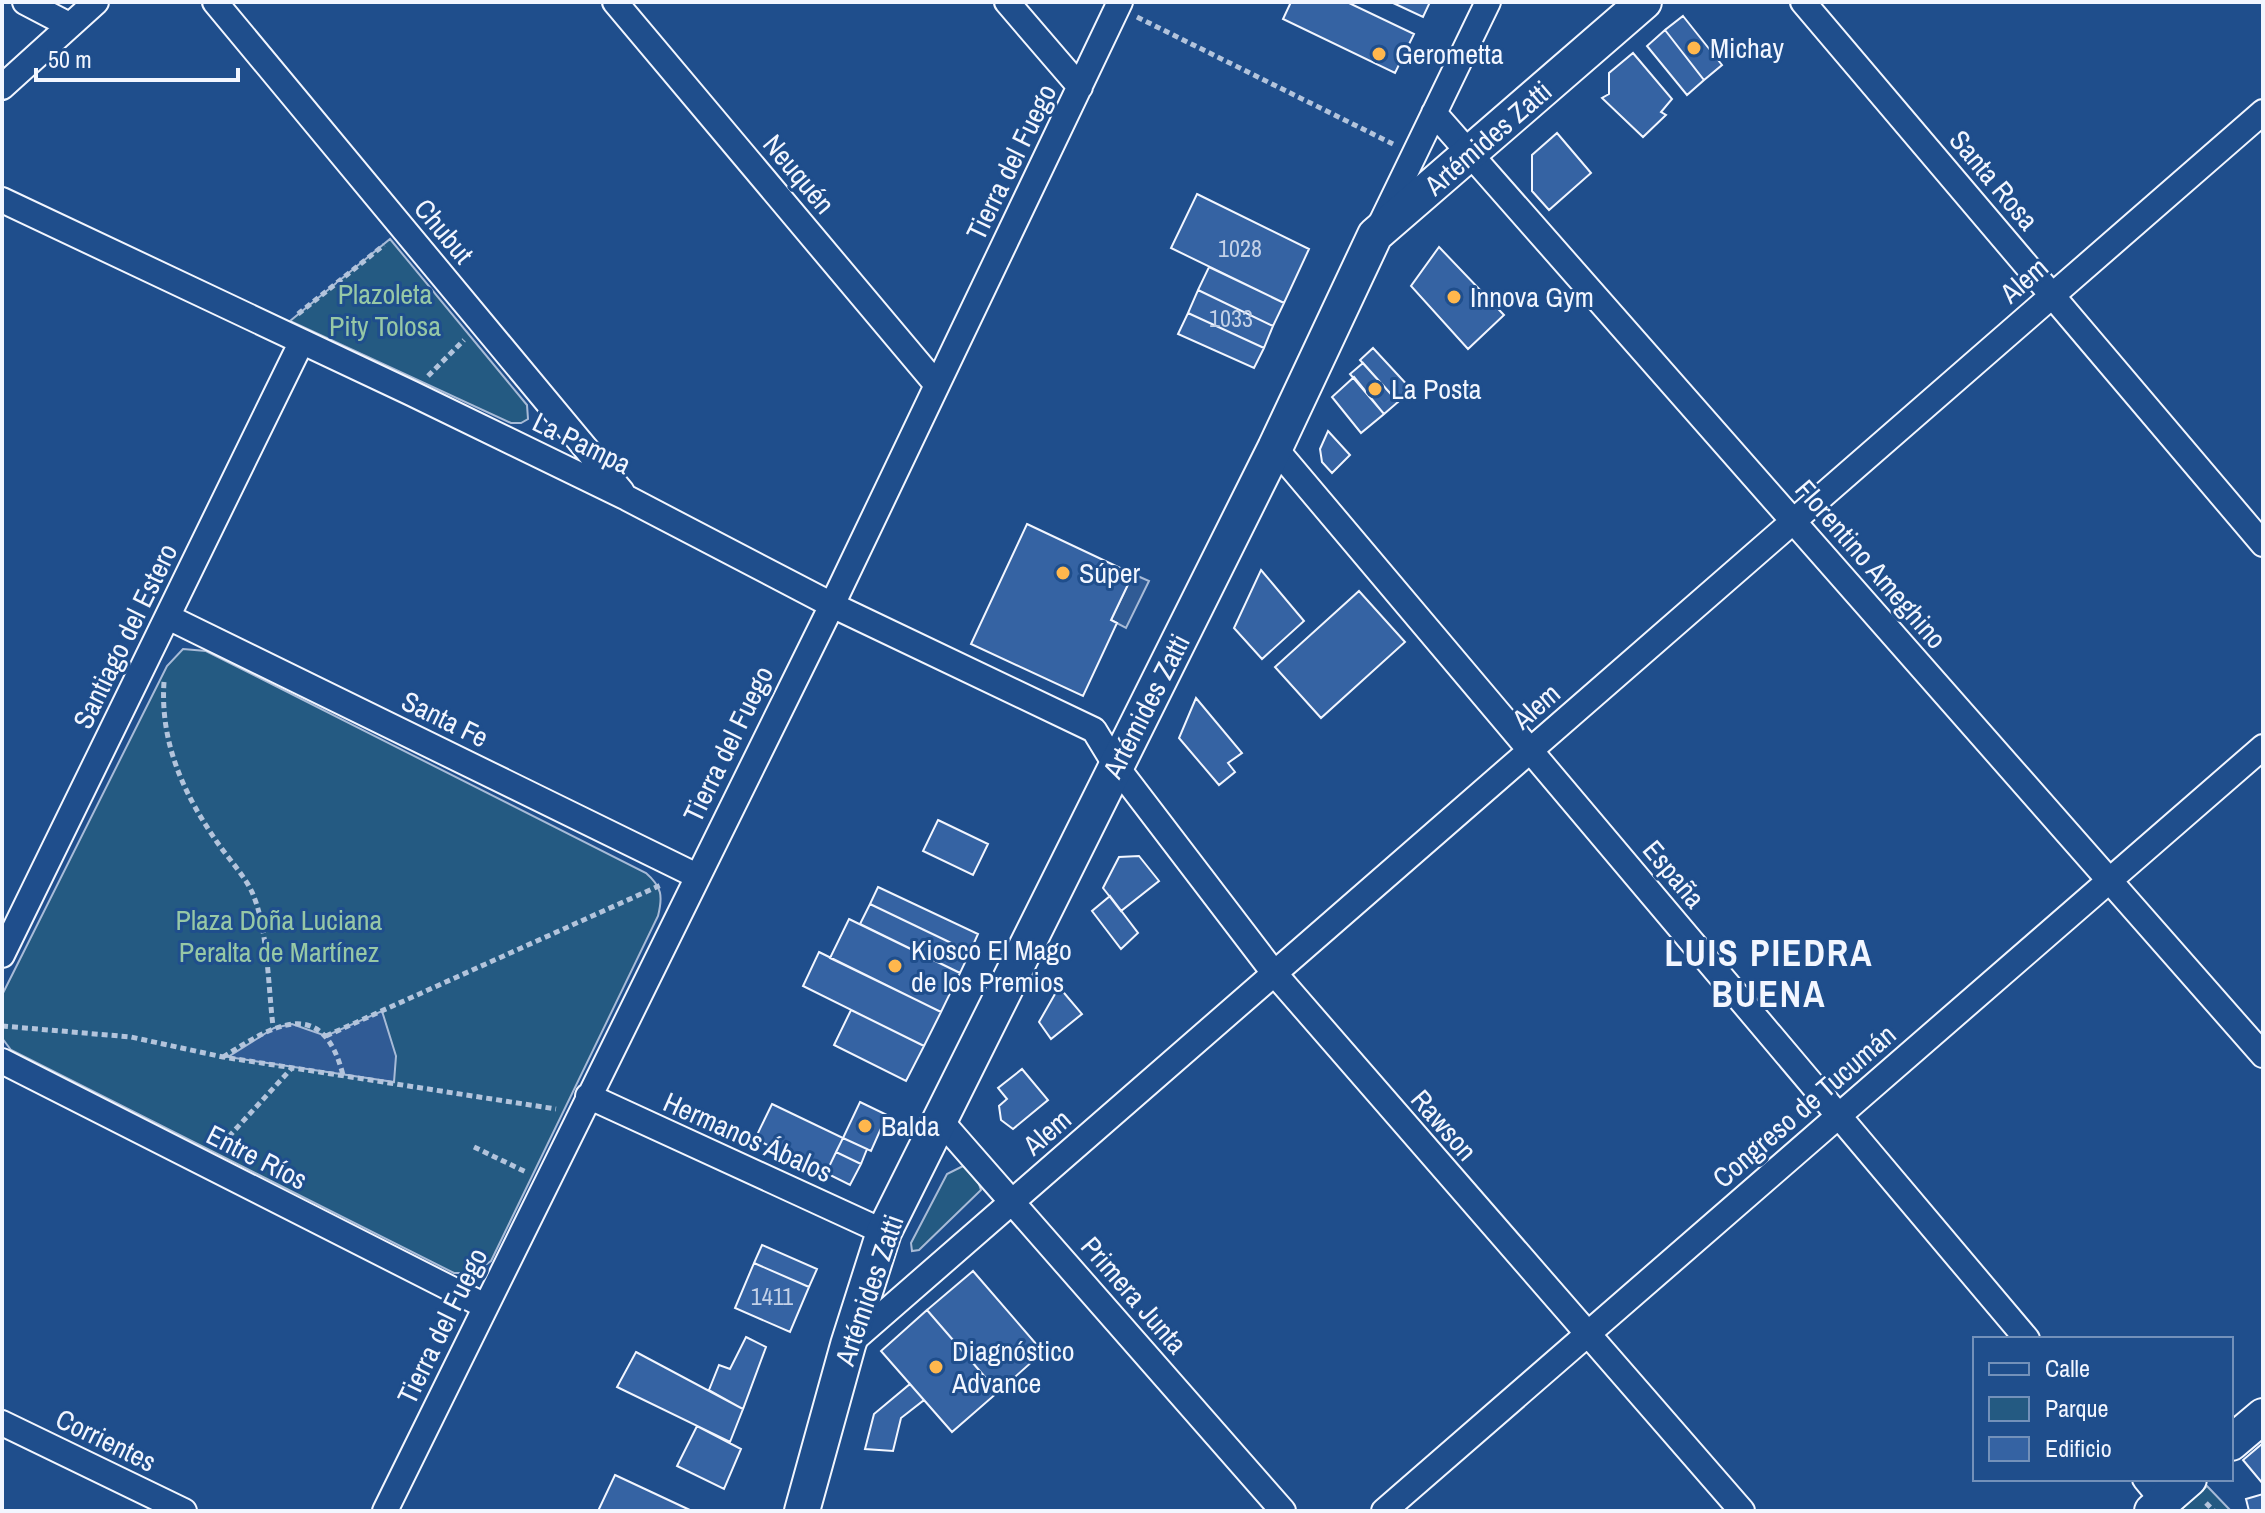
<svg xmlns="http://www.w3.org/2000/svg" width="2265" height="1513" viewBox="0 0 2265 1513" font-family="'Archivo Narrow',sans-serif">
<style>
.green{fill:#245a82;stroke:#a8bbd7;stroke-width:2}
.parking{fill:#305b95;stroke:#a8bbd7;stroke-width:2}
.building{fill:#3563a3;stroke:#f2f6ff;stroke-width:2}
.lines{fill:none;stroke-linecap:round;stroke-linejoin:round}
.street-casing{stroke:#f2f6ff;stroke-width:28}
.secondary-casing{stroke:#f2f6ff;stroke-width:38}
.path{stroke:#b3c4dc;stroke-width:5;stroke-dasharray:6 4;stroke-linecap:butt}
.street{stroke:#1f4e8c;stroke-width:24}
.secondary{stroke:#1f4e8c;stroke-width:34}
.poi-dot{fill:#ffb74d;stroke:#1f4e8c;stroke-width:3}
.labels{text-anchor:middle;stroke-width:6;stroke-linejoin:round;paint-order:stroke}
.number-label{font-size:24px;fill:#c3d1e8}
.poi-label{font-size:28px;fill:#f2f6ff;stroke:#1f4e8c;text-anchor:start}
.street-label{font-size:28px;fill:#f2f6ff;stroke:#1f4e8c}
.park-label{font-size:28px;fill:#97c8a6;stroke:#1f4e8c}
.district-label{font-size:36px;font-weight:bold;letter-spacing:2px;fill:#f2f6ff;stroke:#1f4e8c}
</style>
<rect width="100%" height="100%" fill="#1f4e8c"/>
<path class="green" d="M 390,239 L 527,405 L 528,419 L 521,423 L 511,423 L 290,321 Z
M 183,649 L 206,651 L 646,873 C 662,887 663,896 658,916 L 491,1261 L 474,1273 L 454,1273 L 11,1050 L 2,1038 L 2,995 L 167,666 Z
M 963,1166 L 978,1181 L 981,1190 L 919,1250 L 912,1251 L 911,1243 L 947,1174 Z
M 2207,1486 L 2231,1511 L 2179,1511 Z"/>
<path class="parking" d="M 1133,574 L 1149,581 L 1126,628 L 1111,620 Z
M 382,1011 L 396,1056 L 394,1082 L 228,1057 L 274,1028 L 292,1024 L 326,1036 Z"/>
<path class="building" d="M 1291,2 L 1347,2 L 1414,34 L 1395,73 L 1283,19 Z
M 1391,2 L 1430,2 L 1423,17 Z
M 1683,16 L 1722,65 L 1704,80 L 1665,30 Z
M 1665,30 L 1704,80 L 1687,95 L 1647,46 Z
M 1633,53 L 1672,99 L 1661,112 L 1666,115 L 1643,137 L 1602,98 L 1609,94 L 1609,73 Z
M 1557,133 L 1591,173 L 1549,210 L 1532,191 L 1532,155 Z
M 1197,194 L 1309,249 L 1284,303 L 1171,248 Z
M 1439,247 L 1504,315 L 1468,349 L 1411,286 Z
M 1209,267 L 1284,303 L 1273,326 L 1198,290 Z
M 1198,290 L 1273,326 L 1264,348 L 1188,313 Z
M 1188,313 L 1264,348 L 1254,368 L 1178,334 Z
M 1373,348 L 1411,389 L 1398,402 L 1360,360 Z
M 1363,363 L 1398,402 L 1384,414 L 1350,374 Z
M 1354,377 L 1384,414 L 1361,433 L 1332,397 Z
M 1328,431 L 1350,455 L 1332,473 L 1322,462 L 1320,449 Z
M 1027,524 L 1133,574 L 1111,620 L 1117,623 L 1083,696 L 971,644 Z
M 1261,570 L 1304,621 L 1262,659 L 1234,628 Z
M 1359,591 L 1405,642 L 1321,718 L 1275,667 Z
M 1196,698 L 1242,753 L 1228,763 L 1235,772 L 1219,785 L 1179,738 Z
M 938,820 L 988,844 L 973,875 L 923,851 Z
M 1139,856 L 1159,881 L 1121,911 L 1103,888 L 1119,857 Z
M 878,887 L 978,934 L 970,952 L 870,904 Z
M 1110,896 L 1138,933 L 1121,949 L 1092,911 Z
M 870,904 L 970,952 L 960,973 L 860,924 Z
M 849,919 L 960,973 L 941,1012 L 830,958 Z
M 819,952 L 941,1012 L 924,1046 L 803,986 Z
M 1059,987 L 1082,1014 L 1051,1039 L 1039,1022 Z
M 851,1010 L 924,1046 L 906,1081 L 834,1045 Z
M 1022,1069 L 1048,1100 L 1013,1129 L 1001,1120 L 999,1106 L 1007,1099 L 998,1088 Z
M 860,1102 L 887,1115 L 871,1151 L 843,1138 Z
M 772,1104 L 843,1138 L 826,1173 L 755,1139 Z
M 843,1138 L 867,1149 L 861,1164 L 836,1152 Z
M 836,1152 L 861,1164 L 850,1185 L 826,1173 Z
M 762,1245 L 817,1269 L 809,1287 L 754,1263 Z
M 754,1263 L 809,1287 L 790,1332 L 735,1308 Z
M 973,1271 L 1043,1352 L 998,1392 L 927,1310 Z
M 927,1310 L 998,1392 L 952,1432 L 881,1351 Z
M 746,1337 L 766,1347 L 743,1409 L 709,1390 L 719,1365 L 730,1369 Z
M 636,1352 L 743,1409 L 730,1442 L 617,1387 Z
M 910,1384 L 924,1400 L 901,1418 L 893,1451 L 865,1449 L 874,1414 Z
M 697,1426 L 741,1449 L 724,1489 L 677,1466 Z
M 2263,1443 L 2263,1484 L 2243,1460 Z
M 615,1475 L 692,1511 L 598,1511 Z
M 2263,1494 L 2263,1511 L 2249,1511 L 2246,1499 Z"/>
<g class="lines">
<defs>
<path id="street" d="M 25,2 L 69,25
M 215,2 L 622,492
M 615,2 L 937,385
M 1007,2 L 1080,87
M 1803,2 L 2263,544
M 2,87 L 96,2
M 1434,113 L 2263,1055
M 2,200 L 411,393 L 627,498 L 832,605 L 1094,730 L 1116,766 L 1274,973 L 1742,1511
M 1381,223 L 1488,2
M 1275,448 L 2027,1339
M 168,617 L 697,876
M 2,955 L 301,343
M 2,1061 L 485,1306
M 588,1096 L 884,1232
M 940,1120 L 1283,1511
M 850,1343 L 2263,112
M 2,1423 L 184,1511
M 2145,1479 L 2163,1501
M 385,1511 L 832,605 L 1120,2
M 1384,1511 L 2263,747"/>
<path id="secondary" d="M 2231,1443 L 2263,1416
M 802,1511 L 848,1345 L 884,1232 L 1275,448 L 1375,235 L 1644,2
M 2152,1511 L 2189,1479"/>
</defs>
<use href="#street" class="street-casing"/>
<use href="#secondary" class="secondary-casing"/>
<path class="path" d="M 1137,17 L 1393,144
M 298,314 L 384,245
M 428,376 L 464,340
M 164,682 C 160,742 183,793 217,842 C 228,858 244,875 252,892 C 268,928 268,986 273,1026
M 2,1026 L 131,1037 L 223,1057 L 556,1109
M 326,1036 L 661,885
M 223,1057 C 271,1027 322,993 343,1075
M 222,1144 L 291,1069
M 474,1147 L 526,1172
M 2206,1503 L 2214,1511"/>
<use href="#street" class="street"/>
<use href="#secondary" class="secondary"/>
</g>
<g class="poi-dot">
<circle cx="1694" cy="48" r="8"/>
<circle cx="1379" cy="54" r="8"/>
<circle cx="1454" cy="297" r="8"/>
<circle cx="1375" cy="389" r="8"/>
<circle cx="1063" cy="573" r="8"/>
<circle cx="895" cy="966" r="8"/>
<circle cx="865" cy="1126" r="8"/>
<circle cx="936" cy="1367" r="8"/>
</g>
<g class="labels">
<g class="number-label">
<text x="1240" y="257">1028</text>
<text x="1231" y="327">1033</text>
<text x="772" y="1305">1411</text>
</g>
<g class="poi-label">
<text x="1710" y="58">Michay</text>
<text x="1395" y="64">Gerometta</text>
<text x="1470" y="307">Innova Gym</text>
<text x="1391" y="399">La Posta</text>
<text x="1079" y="583">Súper</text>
<text x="911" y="960">Kiosco El Mago<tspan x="911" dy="32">de los Premios</tspan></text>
<text x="881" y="1136">Balda</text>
<text x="952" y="1361">Diagnóstico<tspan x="952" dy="32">Advance</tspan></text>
</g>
<g class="street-label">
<text transform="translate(1488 138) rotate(-41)" y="10">Artémides Zatti</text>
<text transform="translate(1011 162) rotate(-64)" y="10">Tierra del Fuego</text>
<text transform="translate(799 174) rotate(50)" y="10">Neuquén</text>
<text transform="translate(1994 180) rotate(50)" y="10">Santa Rosa</text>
<text transform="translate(444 231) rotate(50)" y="10">Chubut</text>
<text transform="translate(2024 280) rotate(-41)" y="10">Alem</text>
<text transform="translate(582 443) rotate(26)" y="10">La Pampa</text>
<text transform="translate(1871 564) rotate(49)" y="10">Florentino Ameghino</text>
<text transform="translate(125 636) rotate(-64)" y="10">Santiago del Estero</text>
<text transform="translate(1146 706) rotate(-63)" y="10">Artémides Zatti</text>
<text transform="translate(1536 706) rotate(-41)" y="10">Alem</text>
<text transform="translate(445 719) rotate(26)" y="10">Santa Fe</text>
<text transform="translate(728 744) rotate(-64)" y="10">Tierra del Fuego</text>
<text transform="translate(1674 874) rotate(50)" y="10">España</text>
<text transform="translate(1804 1106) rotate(-41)" y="10">Congreso de Tucumán</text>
<text transform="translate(1444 1125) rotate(49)" y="10">Rawson</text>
<text transform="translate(1047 1132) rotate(-41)" y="10">Alem</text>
<text transform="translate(748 1137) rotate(24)" y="10">Hermanos Ábalos</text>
<text transform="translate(257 1157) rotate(27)" y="10">Entre Ríos</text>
<text transform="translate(869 1290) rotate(-71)" y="10">Artémides Zatti</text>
<text transform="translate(1134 1295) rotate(49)" y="10">Primera Junta</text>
<text transform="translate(442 1326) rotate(-64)" y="10">Tierra del Fuego</text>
<text transform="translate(106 1440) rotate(26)" y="10">Corrientes</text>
</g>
<g class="park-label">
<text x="385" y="304">Plazoleta<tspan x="385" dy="32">Pity Tolosa</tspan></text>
<text x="279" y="930">Plaza Doña Luciana<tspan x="279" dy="32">Peralta de Martínez</tspan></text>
</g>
<g class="district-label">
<text x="1769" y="966">LUIS PIEDRA<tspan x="1769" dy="41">BUENA</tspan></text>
</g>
</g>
<rect width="2265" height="1513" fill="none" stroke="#f2f6ff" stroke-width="8"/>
<rect x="1973" y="1337" width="260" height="144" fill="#1f4e8c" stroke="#7391ba" stroke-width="2"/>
<rect x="1989" y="1363" width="40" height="12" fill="#1f4e8c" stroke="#7391ba" stroke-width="2"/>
<text x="2045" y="1377" font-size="24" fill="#f2f6ff">Calle</text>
<rect x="1989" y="1397" width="40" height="24" fill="#245a82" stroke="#7391ba" stroke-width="2"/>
<text x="2045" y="1417" font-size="24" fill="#f2f6ff">Parque</text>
<rect x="1989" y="1437" width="40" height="24" fill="#3563a3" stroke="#7391ba" stroke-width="2"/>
<text x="2045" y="1457" font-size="24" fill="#f2f6ff">Edificio</text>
<path d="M36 68v12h202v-12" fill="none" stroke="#f2f6ff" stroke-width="4"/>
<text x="48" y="68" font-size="24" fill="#f2f6ff" stroke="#1f4e8c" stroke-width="6" paint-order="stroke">50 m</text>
</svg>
